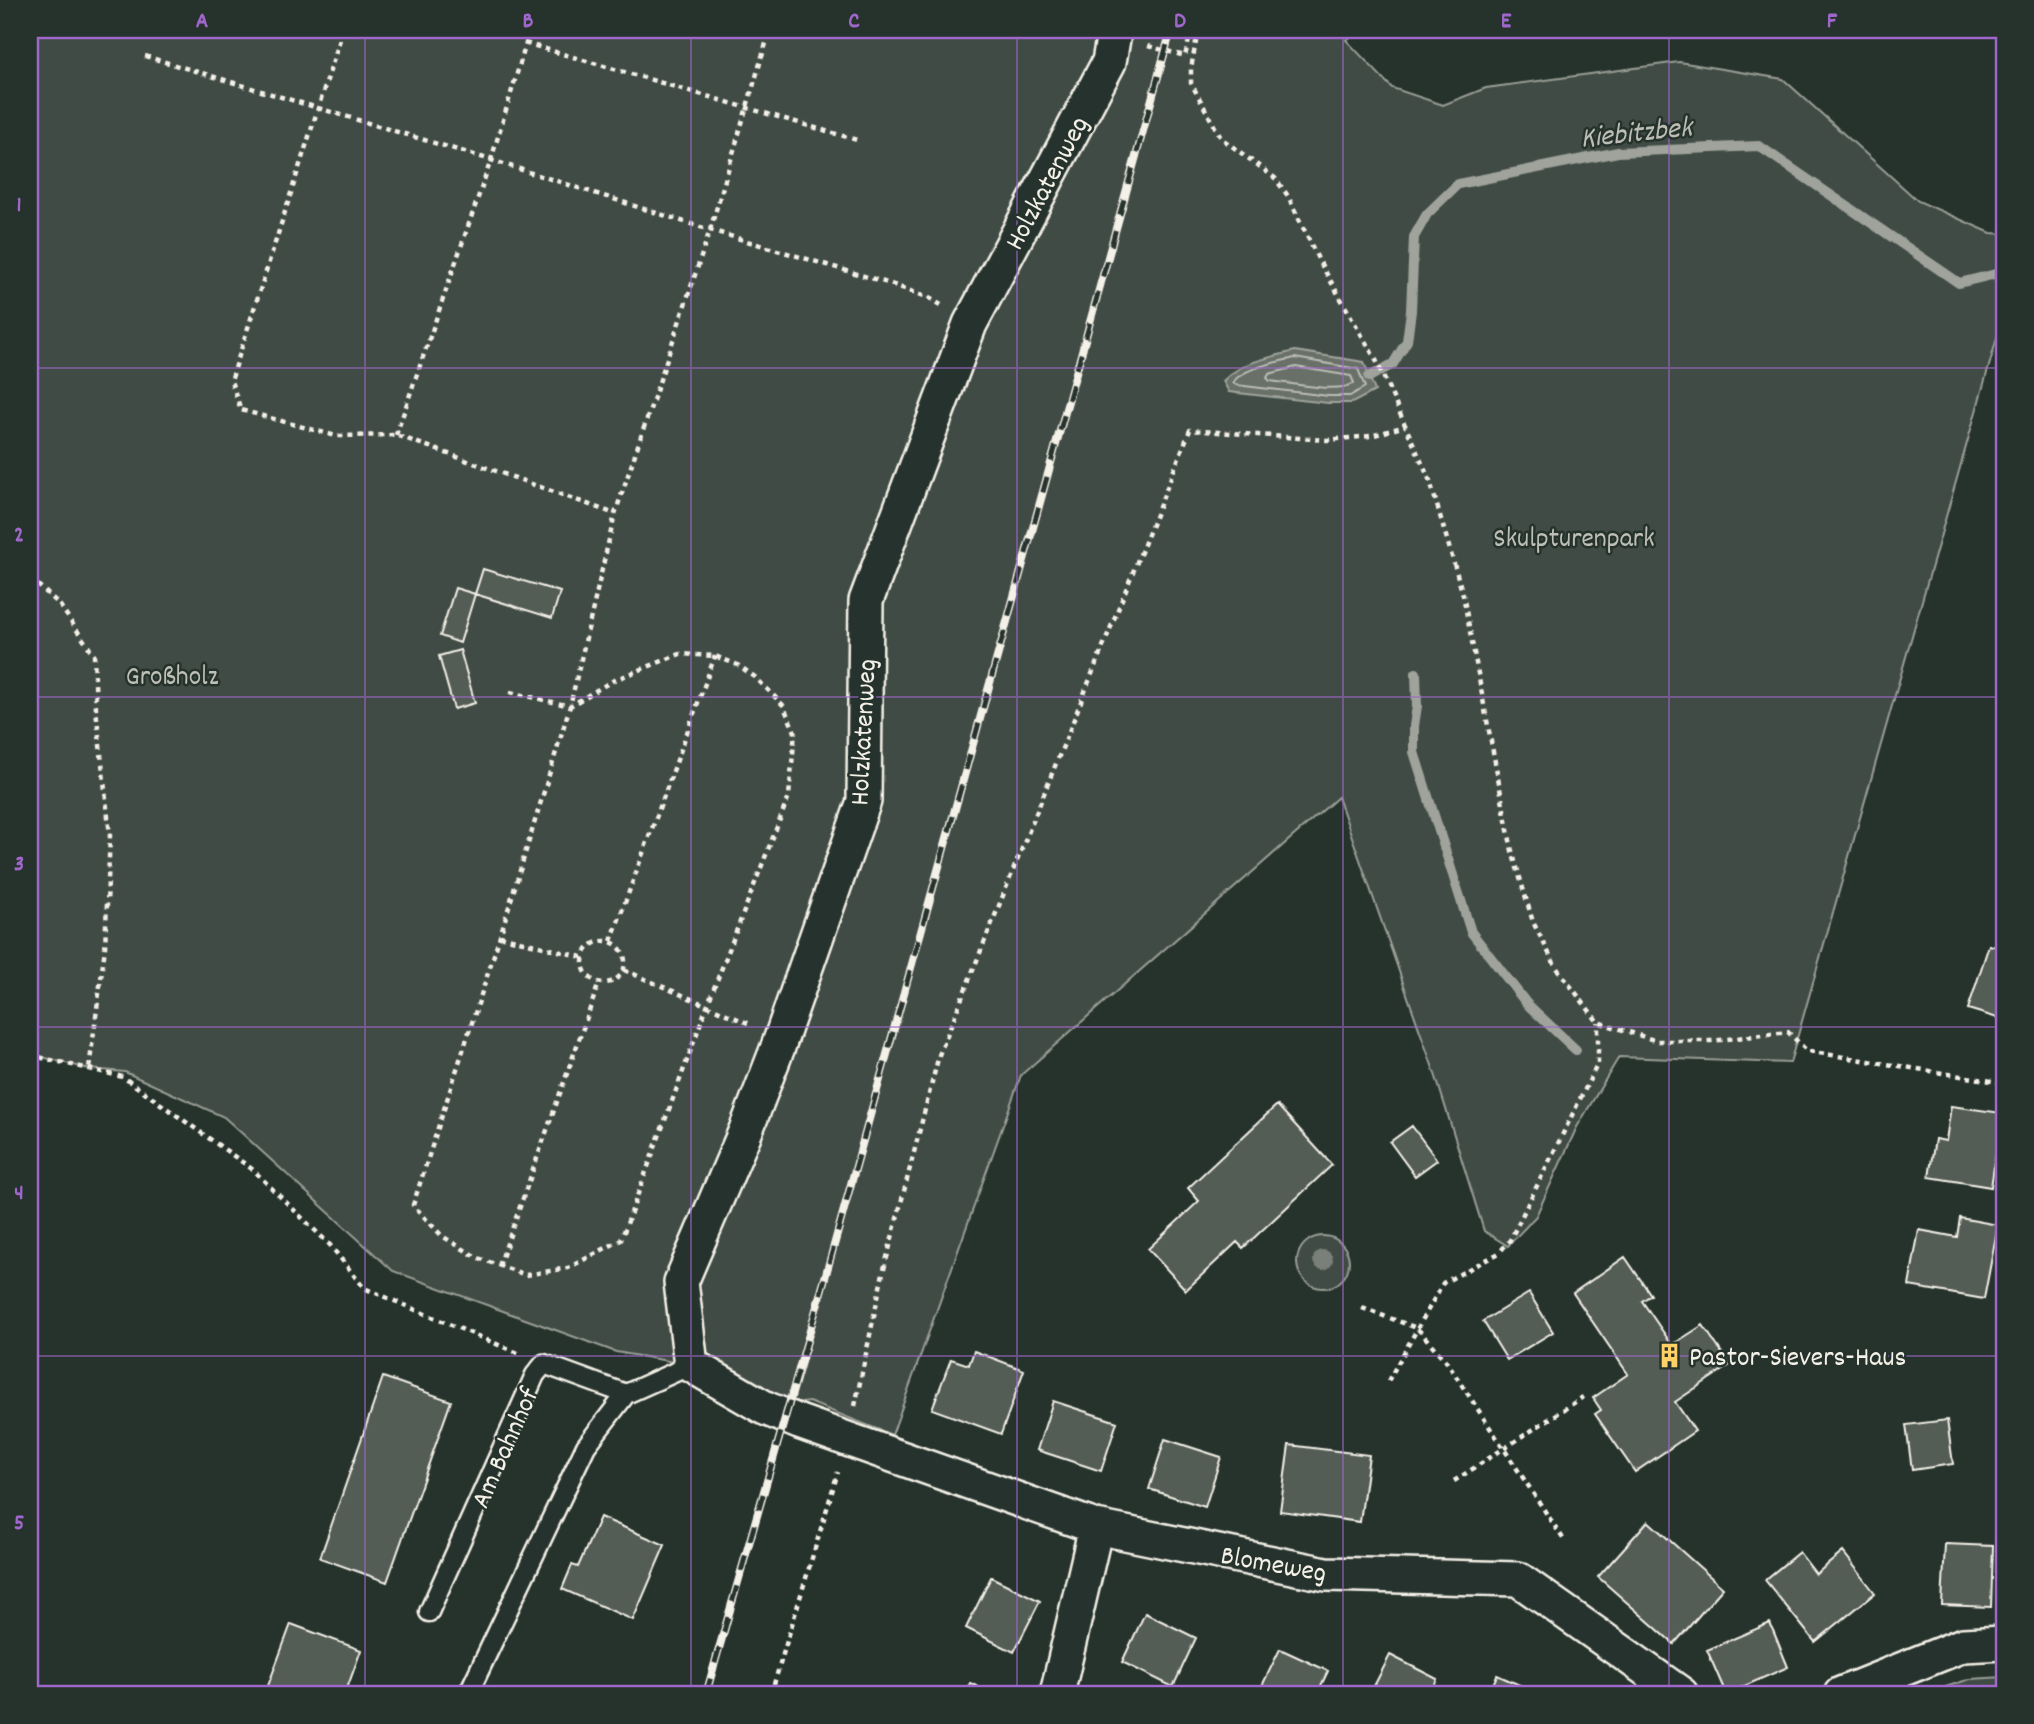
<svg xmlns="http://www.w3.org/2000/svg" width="2034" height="1724" viewBox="0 0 2034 1724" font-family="Dekko,sans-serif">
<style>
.green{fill:#414b45;stroke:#9a9e96;stroke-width:2}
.water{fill:#676f68;stroke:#9fa39b;stroke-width:2}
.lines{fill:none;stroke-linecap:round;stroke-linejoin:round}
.shore{stroke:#bcbdb5;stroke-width:2}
.stream{stroke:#9fa39b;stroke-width:10}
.building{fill:#525c55;stroke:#f4f1e8;stroke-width:2}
.lane-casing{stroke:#f4f1e8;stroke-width:23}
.street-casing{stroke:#f4f1e8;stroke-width:38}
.path{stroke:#f4f1e8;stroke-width:4.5;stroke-dasharray:5 5;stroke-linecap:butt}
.lane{stroke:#26332d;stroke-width:18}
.street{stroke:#26332d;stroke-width:33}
.rail-casing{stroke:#f4f1e8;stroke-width:8}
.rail{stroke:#26332d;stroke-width:5;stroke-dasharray:16;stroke-linecap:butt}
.tree{fill:#7a8079}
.grid{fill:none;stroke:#9f67cb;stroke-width:2;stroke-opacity:0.55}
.labels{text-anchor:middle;stroke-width:5;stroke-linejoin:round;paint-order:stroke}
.street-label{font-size:28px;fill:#f4f1e8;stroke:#26332d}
.park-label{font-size:28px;fill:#bebfb7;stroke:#26332d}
.poi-label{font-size:28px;fill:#f4f1e8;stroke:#26332d;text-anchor:start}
.water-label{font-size:30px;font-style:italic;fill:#bcbdb5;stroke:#26332d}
.neatline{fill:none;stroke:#9f67cb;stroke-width:2.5}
.grid-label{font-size:23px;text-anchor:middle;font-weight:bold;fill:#9f67cb}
</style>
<rect width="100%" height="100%" fill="#26332d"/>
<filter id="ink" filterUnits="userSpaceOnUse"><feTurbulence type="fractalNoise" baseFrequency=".0143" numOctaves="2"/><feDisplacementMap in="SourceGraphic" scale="14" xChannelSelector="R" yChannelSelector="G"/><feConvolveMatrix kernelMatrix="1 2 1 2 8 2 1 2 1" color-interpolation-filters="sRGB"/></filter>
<g filter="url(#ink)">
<path class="green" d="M 30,30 L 1360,30 L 1346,40 L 1392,88 L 1443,105 L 1486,88 L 1679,62 L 1783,79 L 1918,201 L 1991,233 L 2004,234 L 2004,331 L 1999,331 L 1790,1063 L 1619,1057 L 1577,1127 L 1536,1216 L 1508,1246 L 1484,1231 L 1436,1077 L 1338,797 L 1021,1075 L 892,1435 L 809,1402 L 765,1408 L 691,1365 L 616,1352 L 393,1271 L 224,1117 L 125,1072 L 89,1069 L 30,1054 Z
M1297 1262a26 26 0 1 1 52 0a26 26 0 1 1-52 0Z
M 2004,1677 L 2004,1694 L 1924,1694 L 1970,1679 Z"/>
<path class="water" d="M 1295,351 L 1364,362 L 1375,391 L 1352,403 L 1328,403 L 1229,392 L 1223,381 C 1242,361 1269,358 1295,351 Z"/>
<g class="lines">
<path class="shore" d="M 1295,358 L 1358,369 L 1365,387 L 1350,396 L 1329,396 L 1236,385 L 1233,383 C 1240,368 1279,362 1295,358 Z
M 1296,367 L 1351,376 L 1354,383 C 1340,394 1289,383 1270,381 L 1267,378 L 1269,374 Z"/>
<path class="stream" d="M 1369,377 L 1393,364 L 1407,341 L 1411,311 L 1414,237 L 1427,214 L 1458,184 L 1618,152 L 1759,146 L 1959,283 L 2004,272
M 1416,673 L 1417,706 L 1414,726 L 1414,752 L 1471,932 L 1527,1004 L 1576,1050"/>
</g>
<path class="building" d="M 483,569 L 560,592 L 552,618 L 475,594 Z
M 455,588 L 475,594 L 460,643 L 440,636 Z
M 460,650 L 475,703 L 454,709 L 439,656 Z
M 2004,696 L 2004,715 L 1999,713 Z
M 1989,945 L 2004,949 L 2004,1020 L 1968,1009 Z
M 1277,1105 L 1332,1165 L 1243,1248 L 1237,1242 L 1186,1290 L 1148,1249 L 1199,1201 L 1188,1188 Z
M 1951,1106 L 2002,1113 L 1991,1187 L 1929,1177 L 1935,1139 L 1946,1141 Z
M 1412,1126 L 1437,1160 L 1415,1176 L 1390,1142 Z
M 1960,1218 L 1998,1225 L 1984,1299 L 1909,1286 L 1919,1230 L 1957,1237 Z
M 1625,1257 L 1651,1295 L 1642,1301 L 1672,1345 L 1703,1325 L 1730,1365 L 1675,1402 L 1695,1431 L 1635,1472 L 1595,1414 L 1601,1410 L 1593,1398 L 1628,1374 L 1573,1293 Z
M 1996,1287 L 2004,1287 L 2004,1356 L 2003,1356 Z
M 1529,1293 L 1553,1332 L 1507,1360 L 1483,1321 Z
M 974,1351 L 1024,1370 L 1001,1434 L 932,1409 L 951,1359 L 969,1365 Z
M 383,1377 L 451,1401 L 387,1582 L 320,1558 Z
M 1053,1401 L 1117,1422 L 1101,1471 L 1037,1450 Z
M 1947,1420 L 1953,1464 L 1912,1470 L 1906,1425 Z
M 1165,1439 L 1221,1457 L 1205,1507 L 1149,1489 Z
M 1289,1445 L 1369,1455 L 1360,1522 L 1280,1511 Z
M 600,1517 L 665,1545 L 633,1620 L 562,1589 L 572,1565 L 578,1567 Z
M 1648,1521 L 1723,1588 L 1674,1644 L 1598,1577 Z
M 1945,1544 L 1993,1546 L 1991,1607 L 1942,1605 Z
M 1799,1552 L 1816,1574 L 1843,1552 L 1875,1593 L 1815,1642 L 1765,1580 Z
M 991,1577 L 1040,1601 L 1014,1652 L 966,1628 Z
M 1145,1613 L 1196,1638 L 1173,1687 L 1122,1662 Z
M 1770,1623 L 1788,1667 L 1726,1694 L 1707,1650 Z
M 291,1624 L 361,1650 L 345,1694 L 265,1694 Z
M 1280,1649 L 1328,1671 L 1317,1694 L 1258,1694 Z
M 1390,1655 L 1437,1679 L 1430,1694 L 1370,1694 Z
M 1497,1675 L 1540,1694 L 1489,1694 Z
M 970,1683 L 992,1694 L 965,1694 Z"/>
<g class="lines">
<defs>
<path id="lane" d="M 429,1612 L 535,1375 L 544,1364 L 626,1394
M 468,1694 L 586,1446 L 626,1394 L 691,1365"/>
<path id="street" d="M 1110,30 L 1113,39 L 1109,62 L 970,324 L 866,601 L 864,801 L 778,1047 L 746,1130 L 681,1282 L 691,1365 L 765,1408 L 799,1422 L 1096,1527 L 1326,1574 L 1518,1579 L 1681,1694
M 1057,1694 L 1096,1527
M 1841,1694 L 1963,1645 L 2004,1643"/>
</defs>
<use href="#lane" class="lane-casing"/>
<use href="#street" class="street-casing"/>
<path class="path" d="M 343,30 L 231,381 L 241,410 L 336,436 L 396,435 L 615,514
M 525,43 L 857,140
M 1148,46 L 1185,56 L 1189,40 L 1196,42 L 1191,68 L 1191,83 L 1221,138 L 1275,178 L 1288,196 L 1318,259 L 1376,360 L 1430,481 L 1463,595 L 1512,851 L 1533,922 L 1556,967 L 1598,1022 L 1657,1041 L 1711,1041 L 1788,1032 L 1807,1051 L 2004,1083
M 145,56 L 491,160 L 710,230 L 891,284 L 930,298 L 941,305
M 396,435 L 491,160 L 530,30
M 30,578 L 59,604 L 94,655 L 96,709 L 110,835 L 105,948 L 89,1069
M 510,692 L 570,706 L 612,681 L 680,654 L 715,656 L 738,665 L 755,677 L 783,705 L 795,732 L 789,796 L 707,1006 L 621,1240 L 568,1268 L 526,1275 L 478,1258 L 442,1236 L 413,1205 L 500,936 L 570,706 L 615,514 L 710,230 L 770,30
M 500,936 L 582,957
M 611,941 L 715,656
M583 962a21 21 0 1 1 42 0a21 21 0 1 1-42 0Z
M 624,970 L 750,1024
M 30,1055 L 123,1077 L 252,1169 L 330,1245 L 364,1288 L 520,1354
M 499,1266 L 599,983
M 1362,1308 L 1417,1328 L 1446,1361 L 1564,1540
M 1388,1381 L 1443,1283 L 1499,1253 L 1510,1240 L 1598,1063 L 1598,1022
M 855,1406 L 883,1273 L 939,1055 L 1190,430 L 1327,440 L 1371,436 L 1405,426
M 1454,1481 L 1583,1397
M 771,1694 L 838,1472"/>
<use href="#lane" class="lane"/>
<use href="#street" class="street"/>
<defs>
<path id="rail" d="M 706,1694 L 823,1285 L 1171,30"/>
</defs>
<use href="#rail" class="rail-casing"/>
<use href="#rail" class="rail"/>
</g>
<circle class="tree" cx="1323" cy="1260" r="10"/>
</g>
<path class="grid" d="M 365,30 L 365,1694M 691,30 L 691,1694M 1017,30 L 1017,1694M 1343,30 L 1343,1694M 1669,30 L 1669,1694M 30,368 L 2004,368M 30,697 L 2004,697M 30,1027 L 2004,1027M 30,1356 L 2004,1356"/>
<defs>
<symbol id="building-bare" viewBox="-9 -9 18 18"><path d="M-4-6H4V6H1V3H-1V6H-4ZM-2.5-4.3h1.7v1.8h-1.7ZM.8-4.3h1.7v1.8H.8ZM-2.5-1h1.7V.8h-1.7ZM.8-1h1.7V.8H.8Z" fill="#ffd166" stroke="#26332d" stroke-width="2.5" paint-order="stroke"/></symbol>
</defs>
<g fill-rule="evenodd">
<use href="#building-bare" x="1652" y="1338" width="35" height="35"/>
</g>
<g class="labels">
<g class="street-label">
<text transform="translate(1045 182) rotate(-62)" y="10">Holzkatenweg</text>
<text transform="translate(861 732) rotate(-87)" y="10">Holzkatenweg</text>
<text transform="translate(503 1447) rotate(-66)" y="10">Am Bahnhof</text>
<text transform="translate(1274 1562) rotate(10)" y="10">Blomeweg</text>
</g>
<g class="park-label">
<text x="1574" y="546">Skulpturenpark</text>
<text x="172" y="684">Großholz</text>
</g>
<g class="poi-label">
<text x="1689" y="1365">Pastor-Sievers-Haus</text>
</g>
<g class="water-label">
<text transform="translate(1636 131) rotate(-6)" y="10">Kiebitzbek</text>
</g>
</g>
<rect width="2034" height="1724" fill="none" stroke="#26332d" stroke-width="77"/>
<rect x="38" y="38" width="1958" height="1648" class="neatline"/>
<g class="grid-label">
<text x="202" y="27">A</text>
<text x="528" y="27">B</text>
<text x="854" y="27">C</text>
<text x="1180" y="27">D</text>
<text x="1506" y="27">E</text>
<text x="1832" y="27">F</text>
<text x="19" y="211">1</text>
<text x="19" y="541">2</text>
<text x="19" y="870">3</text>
<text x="19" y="1199">4</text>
<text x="19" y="1529">5</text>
</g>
</svg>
